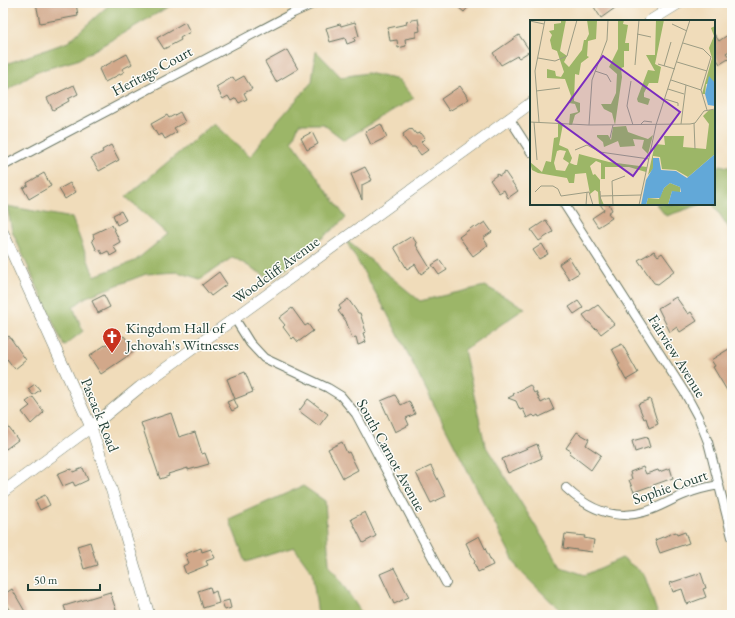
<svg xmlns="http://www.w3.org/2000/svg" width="735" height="618" viewBox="0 0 735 618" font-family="'EB Garamond',serif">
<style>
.forest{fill:#9cb667;stroke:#5e7a4e}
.building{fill:#d2a88a}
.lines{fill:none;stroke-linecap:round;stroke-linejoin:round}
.street-casing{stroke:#687563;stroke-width:10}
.secondary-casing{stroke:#687563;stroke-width:12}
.street{stroke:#fff;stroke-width:8}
.secondary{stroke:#fff;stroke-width:11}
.labels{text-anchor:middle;stroke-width:3;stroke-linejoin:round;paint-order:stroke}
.street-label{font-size:15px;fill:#1f3d34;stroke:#fdfcf7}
.poi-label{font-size:15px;fill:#1f3d34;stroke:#fdfcf7;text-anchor:start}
.inset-road{fill:none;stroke:#9c9c84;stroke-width:1}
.view{fill:#7b2cbf;fill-opacity:0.15;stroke:#7b2cbf;stroke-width:2}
.inset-edge{fill:none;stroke:#1f3d34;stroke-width:2}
</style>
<rect width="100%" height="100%" fill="#fdfcf7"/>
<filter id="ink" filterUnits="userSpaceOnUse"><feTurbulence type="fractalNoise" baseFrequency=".025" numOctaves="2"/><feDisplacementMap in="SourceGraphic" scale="8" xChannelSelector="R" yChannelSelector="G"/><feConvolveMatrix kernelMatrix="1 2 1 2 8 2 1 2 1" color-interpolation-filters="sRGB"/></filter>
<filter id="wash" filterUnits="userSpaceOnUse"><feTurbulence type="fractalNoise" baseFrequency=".012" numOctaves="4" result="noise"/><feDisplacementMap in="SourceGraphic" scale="16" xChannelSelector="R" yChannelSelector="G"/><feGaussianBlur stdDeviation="0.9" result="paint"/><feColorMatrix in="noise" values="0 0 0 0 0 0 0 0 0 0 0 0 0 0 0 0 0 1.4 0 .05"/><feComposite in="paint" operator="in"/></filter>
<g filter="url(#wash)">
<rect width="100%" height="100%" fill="#f0dcba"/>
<path class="forest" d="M 111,3 L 175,3 L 77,60 L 35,72 L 3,93 L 3,65 L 68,42 Z
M 316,51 L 341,77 L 367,73 L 399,80 L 414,98 L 344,140 L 323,124 L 299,124 L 292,141 L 346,218 L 272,280 L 233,257 L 200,279 L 178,272 L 146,274 L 86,297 L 73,307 L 83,331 L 64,346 L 12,231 L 7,206 L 72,218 L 94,276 L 135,261 L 168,234 L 126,197 L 214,123 L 250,157 L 271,129 L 312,82 Z
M 720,165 L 732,168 L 732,233 L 713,204 L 714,204 L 714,171 Z
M 656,204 L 702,204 L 666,216 Z
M 345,239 L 420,301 L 485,286 L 525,308 L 464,350 L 485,445 L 561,567 L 585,575 L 622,558 L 644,574 L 658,615 L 565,615 L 518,569 L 387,313 Z
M 303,486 L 325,501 L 329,564 L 363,615 L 318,615 L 312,572 L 294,547 L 246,562 L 229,519 Z"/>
<g id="blocks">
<path class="building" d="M 36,3 L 76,3 L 78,16 L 40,23 Z
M 453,3 L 472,3 L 464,12 Z
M 600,3 L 612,3 L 615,8 L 601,18 L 594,7 Z
M 418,19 L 420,31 L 416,32 L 416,37 L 405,39 L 406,46 L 398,48 L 397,40 L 390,41 L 388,28 L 407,24 L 406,21 Z
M 185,22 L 190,32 L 180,38 L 181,40 L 164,49 L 157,38 Z
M 355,22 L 359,36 L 354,38 L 355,41 L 347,44 L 345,38 L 330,42 L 326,28 L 340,24 L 341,26 Z
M 732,32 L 732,49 L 726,53 L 730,58 L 720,64 L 714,55 L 714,34 L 719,41 Z
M 519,35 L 530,51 L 519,58 L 517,56 L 501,65 L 493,53 Z
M 287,50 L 298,69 L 276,82 L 265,62 Z
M 127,54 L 132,64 L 122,69 L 124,72 L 105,82 L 99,69 Z
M 244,76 L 252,89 L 244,93 L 247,99 L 239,103 L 236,98 L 231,101 L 228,96 L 223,99 L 216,87 L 233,77 L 235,81 Z
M 74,85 L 78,94 L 68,99 L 69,101 L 53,110 L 47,98 Z
M 460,86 L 469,99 L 449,111 L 441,99 Z
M 180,112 L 185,122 L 174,128 L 177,132 L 165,139 L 162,134 L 158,136 L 151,124 L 167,115 L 169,118 Z
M 381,124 L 387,137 L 371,145 L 365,132 Z
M 410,129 L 411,130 L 412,129 L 416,134 L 421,133 L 425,138 L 421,142 L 428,150 L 421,155 L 415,147 L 411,147 L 403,137 L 404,136 L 403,134 Z
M 312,132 L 318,144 L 307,150 L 301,138 Z
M 111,145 L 119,160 L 99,171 L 91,158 L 103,152 L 102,150 Z
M 365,167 L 372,180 L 362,185 L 362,200 L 351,174 Z
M 505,172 L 518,191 L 508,198 L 504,190 L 499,193 L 490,180 L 498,174 L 499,176 Z
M 44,173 L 51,186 L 29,199 L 23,188 L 28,185 L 27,183 Z
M 70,183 L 76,192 L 65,199 L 59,189 Z
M 600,204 L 609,204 L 612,210 L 608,213 L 612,218 L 598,227 L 592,218 L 604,210 Z
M 121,211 L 126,220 L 117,225 L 113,215 Z
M 546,220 L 553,232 L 539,241 L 531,230 Z
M 485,222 L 492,232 L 483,238 L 488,245 L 473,256 L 459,237 L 474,226 L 476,228 Z
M 112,225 L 120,242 L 113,246 L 117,252 L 110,256 L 108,251 L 102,254 L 100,250 L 97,251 L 92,240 L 94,238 L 93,234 Z
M 412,236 L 417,244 L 416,245 L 430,268 L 421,274 L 415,264 L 407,269 L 394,247 Z
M 542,244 L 548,254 L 539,259 L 533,250 Z
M 654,251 L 658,256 L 662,253 L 675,271 L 658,284 L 654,283 L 638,260 Z
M 569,257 L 579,273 L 569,279 L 559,264 Z
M 440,260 L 447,270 L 439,275 L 432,265 Z
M 219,272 L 227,284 L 211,296 L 202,285 Z
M 104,295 L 110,307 L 98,313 L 92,301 Z
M 676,297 L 688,314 L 691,312 L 697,321 L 680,332 L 677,327 L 670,332 L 658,308 Z
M 348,299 L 358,313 L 360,313 L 366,332 L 363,333 L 366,342 L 358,345 L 356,337 L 352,338 L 346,321 L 338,311 L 341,309 L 339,306 Z
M 578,301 L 583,308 L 574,314 L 569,307 Z
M 598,305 L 614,324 L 601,334 L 596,328 L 595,329 L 590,323 L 589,323 L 583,315 Z
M 292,308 L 305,326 L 308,324 L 313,331 L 298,342 L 294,337 L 292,339 L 283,327 L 285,325 L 279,318 Z
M 120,335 L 122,337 L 124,336 L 135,351 L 101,374 L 89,356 Z
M 9,336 L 26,360 L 15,369 L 7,359 L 3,362 L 3,341 Z
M 622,344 L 638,373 L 626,380 L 618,365 L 620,364 L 612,349 Z
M 732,347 L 732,399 L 713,367 L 715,366 L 711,360 Z
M 245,372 L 253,392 L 235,399 L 227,379 Z
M 35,384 L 40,390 L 33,395 L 28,389 Z
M 530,385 L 534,393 L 536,392 L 541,403 L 549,399 L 554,410 L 539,417 L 538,415 L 535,417 L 533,415 L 527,418 L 523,409 L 520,410 L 516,401 L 508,398 L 514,395 L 513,394 Z
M 395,395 L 401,405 L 409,401 L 415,414 L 406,418 L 409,425 L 395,432 L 381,401 Z
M 33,397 L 44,412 L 31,424 L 22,412 L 30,406 L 26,402 Z
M 234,399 L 238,408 L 232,411 L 227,402 Z
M 308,399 L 328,414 L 319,426 L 299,411 Z
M 650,399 L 658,424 L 649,428 L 646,418 L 644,419 L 638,404 Z
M 171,413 L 179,437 L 195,432 L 202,454 L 205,453 L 209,464 L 188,470 L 188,468 L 168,474 L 169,476 L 160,479 L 141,423 Z
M 3,420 L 18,440 L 6,449 L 3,445 Z
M 577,432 L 589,439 L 586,445 L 601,455 L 591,470 L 569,453 L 571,451 L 566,448 Z
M 647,437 L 650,447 L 635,452 L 632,441 Z
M 342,442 L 347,453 L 349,452 L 358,470 L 343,478 L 328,449 Z
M 537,444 L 542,458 L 508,473 L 502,459 Z
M 431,466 L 446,496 L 431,503 L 416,473 Z
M 643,467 L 646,474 L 658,470 L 659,472 L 670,468 L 673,478 L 634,492 L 629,480 L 632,479 L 630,472 Z
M 83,468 L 88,480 L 75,486 L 73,482 L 63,486 L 57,474 L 69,469 L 70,470 L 72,469 L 73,472 Z
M 45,495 L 50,505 L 40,510 L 35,500 Z
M 365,512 L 376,536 L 363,543 L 351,519 Z
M 676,532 L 677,535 L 685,532 L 689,543 L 660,553 L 655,540 Z
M 565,534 L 585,536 L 584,538 L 594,540 L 592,552 L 563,548 Z
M 479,536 L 493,565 L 478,572 L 474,563 L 475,562 L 466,543 Z
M 90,542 L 97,565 L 84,569 L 77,546 Z
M 201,548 L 202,552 L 211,549 L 215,558 L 206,561 L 208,565 L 186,574 L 183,566 L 189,563 L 185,554 Z
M 394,568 L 409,597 L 394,604 L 380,574 Z
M 701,573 L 706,588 L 703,589 L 706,597 L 687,604 L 682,589 L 673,592 L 670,583 Z
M 210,587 L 212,593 L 216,591 L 219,603 L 203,608 L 198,591 Z
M 12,589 L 27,615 L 15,615 L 12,610 L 10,611 L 3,600 L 3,595 Z
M 110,592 L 116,610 L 110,612 L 111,615 L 67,615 L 64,606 Z
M 229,600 L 231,608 L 225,610 L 222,602 Z"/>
</g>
</g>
<g filter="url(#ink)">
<use href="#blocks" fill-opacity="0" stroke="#687563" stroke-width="1"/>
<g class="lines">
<defs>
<path id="street" d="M 509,118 L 531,152
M 3,166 L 293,13 L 315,3
M 564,204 L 685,393 L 698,417 L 708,442 L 732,537
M 235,319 L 250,343 L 264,358 L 328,388 L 341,396 L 356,414 L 446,583
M 566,488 C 587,508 614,521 644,512 C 659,508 672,499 686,494 C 697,489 708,487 719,485"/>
<path id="secondary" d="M 650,21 L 679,3
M 3,233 L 91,427 L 117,507 L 149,615
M 3,492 L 91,427 L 140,387 L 531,103"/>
</defs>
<use href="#street" class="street-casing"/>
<use href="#secondary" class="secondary-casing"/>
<use href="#street" class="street"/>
<use href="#secondary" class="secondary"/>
</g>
</g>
<defs>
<symbol id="church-pin" viewBox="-11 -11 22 30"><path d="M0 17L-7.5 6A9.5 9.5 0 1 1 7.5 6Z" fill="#c8321e" stroke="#fdfcf7"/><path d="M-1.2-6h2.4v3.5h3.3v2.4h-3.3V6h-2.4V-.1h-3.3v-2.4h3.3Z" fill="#fff"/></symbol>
</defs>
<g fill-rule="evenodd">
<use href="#church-pin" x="101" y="326" width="22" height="30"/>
</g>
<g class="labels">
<g class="street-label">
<text transform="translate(152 71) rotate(-28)" y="5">Heritage Court</text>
<text transform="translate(276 270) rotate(-36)" y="5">Woodcliff Avenue</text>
<text transform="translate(677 356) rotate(58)" y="5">Fairview Avenue</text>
<text transform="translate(100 415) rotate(68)" y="5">Pascack Road</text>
<text transform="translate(391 455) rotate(61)" y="5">South Carnot Avenue</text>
<text transform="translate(670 487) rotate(-19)" y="5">Sophie Court</text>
</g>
<g class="poi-label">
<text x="126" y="333">Kingdom Hall of<tspan x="126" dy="17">Jehovah's Witnesses</tspan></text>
</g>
</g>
<g transform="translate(530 20)">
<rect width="185" height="185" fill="#f0dcba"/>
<path d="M 31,0 L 36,0 L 30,31 L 37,36 L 34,42 L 39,47 L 52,30 L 54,20 L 56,20 L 59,14 L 57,0 L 67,0 L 66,19 L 58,21 L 57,36 L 59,37 L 51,43 L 49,55 L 45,54 L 44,81 L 50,83 L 50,92 L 45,95 L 42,105 L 39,105 L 40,94 L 48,92 L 45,84 L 39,83 L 41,76 L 35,59 L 17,58 L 17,49 L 25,51 L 26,56 L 31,57 L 34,52 L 27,31 L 22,29 L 20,20 L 22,15 L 19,11 L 24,10 L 24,4 L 31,3 ZM 88,0 L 94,0 L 93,4 L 98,5 L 95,23 L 99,23 L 99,31 L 94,31 L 94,47 L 91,48 L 92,57 L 85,105 L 82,93 L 74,89 L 71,84 L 81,84 L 86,73 L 87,54 L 79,47 L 88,29 ZM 126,0 L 134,0 L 125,44 L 131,47 L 128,63 L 119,63 L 114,73 L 114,77 L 120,79 L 118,85 L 108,82 L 107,79 L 118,50 L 125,51 L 116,35 L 125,35 ZM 185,6 L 185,63 L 176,64 L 175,74 L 172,74 L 182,38 L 179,28 L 184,16 L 181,8 ZM 179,90 L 185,90 L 185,134 L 158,157 L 146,150 L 132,149 L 130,137 L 123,136 L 123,149 L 118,155 L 125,124 L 135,125 L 134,116 L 154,116 L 153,127 L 176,129 L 179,104 L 173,96 ZM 28,104 L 33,104 L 29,125 L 38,129 L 42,138 L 40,143 L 45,145 L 47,145 L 49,134 L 79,142 L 117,147 L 116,152 L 99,147 L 75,147 L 75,159 L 71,159 L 71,143 L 66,141 L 60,146 L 63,155 L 65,154 L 70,160 L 70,176 L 74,185 L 69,185 L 68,172 L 65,170 L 60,174 L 56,153 L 45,154 L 44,163 L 39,163 L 37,158 L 8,153 L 2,150 L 0,142 L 12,152 L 16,141 L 21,142 L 24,118 L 28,117 ZM 30,130 L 36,131 L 33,139 L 39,143 L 35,151 L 26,150 L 24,143 L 27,131 ZM 96,106 L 98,112 L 109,116 L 118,119 L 123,115 L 118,134 L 112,128 L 114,120 L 103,119 L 105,126 L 90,127 L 88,121 L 74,127 L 73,122 L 67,117 L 67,115 L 78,115 L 81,120 L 83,107 ZM 140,163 L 150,167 L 150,174 L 142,171 L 138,185 L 116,185 L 118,178 L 129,179 L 134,168 Z" fill="#9cb667" fill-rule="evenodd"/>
<path d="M 179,56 L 185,63 L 185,86 L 178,85 L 175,74 ZM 185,134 L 185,185 L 138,185 L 142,171 L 151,172 L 150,167 L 140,163 L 134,168 L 130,178 L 118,178 L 116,185 L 111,185 L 116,160 L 123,148 L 123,138 L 129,138 L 131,150 L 146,151 L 157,158 Z" fill="#62a8d8"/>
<path class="inset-road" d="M 0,1 L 14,4M 142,4 L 157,11M 107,14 L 121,17M 153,23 L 173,29 L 181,37 L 171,70 L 177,90M 8,38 L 25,41 L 37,36 L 47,0M 147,42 L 177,51M 128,44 L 145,49M 105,45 L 109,0M 134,46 L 141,22M 65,51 L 77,55 L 81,62M 141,60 L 171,70M 101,61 L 97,86 L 103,105M 138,69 L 154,74M 6,71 L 30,68M 135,79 L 148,83 L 148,86M 0,102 L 59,105 L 160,104 L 165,103 L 174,91 L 185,89M 4,102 L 7,140M 9,102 L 5,51 L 15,0M 164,103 L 165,129M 111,104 L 114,101 L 122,102M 151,104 L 156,65M 59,105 L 62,60 L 77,20 L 78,0M 80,118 L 83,105M 45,130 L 57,125 L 70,132 L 119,139M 70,171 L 71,185M 5,172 L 11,166 L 23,166 L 28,169 L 31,176M 31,176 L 59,172 L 63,185M 71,176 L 111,175M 56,185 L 57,172M 83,185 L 82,161 L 95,156M 109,185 L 126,105 L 160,0"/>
<path class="view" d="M 73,36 L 150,92 L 103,156 L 26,100 Z"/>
<rect width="185" height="185" class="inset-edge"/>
</g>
<rect width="735" height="618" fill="none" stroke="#fdfcf7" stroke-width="16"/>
<path d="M28 584v6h72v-6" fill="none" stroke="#1f3d34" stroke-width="2"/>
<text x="34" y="584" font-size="12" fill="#1f3d34" stroke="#fdfcf7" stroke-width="3" paint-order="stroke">50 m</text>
</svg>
